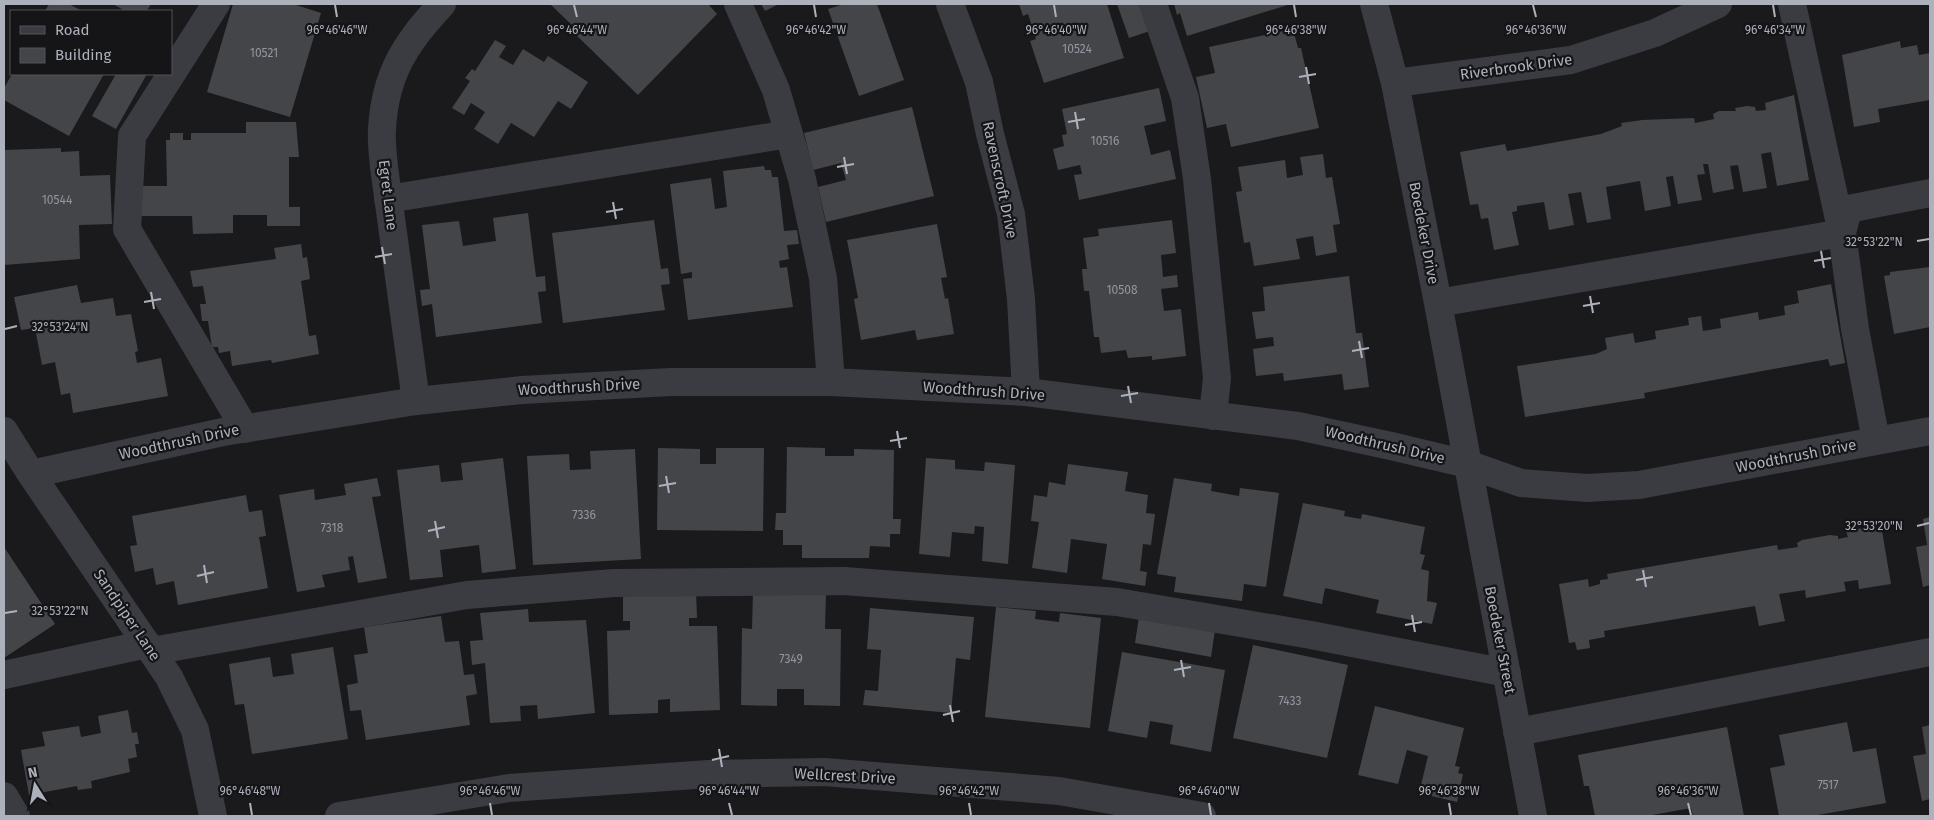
<svg xmlns="http://www.w3.org/2000/svg" width="1934" height="820" viewBox="0 0 1934 820" font-family="'Fira Sans',sans-serif">
<style>
.building{fill:#444549}
.lines{fill:none;stroke-linecap:round;stroke-linejoin:round}
.minor{stroke:#3b3c41;stroke-width:28}
.ticks{fill:none;stroke:#adb1bc;stroke-width:2}
.labels{text-anchor:middle;stroke-width:4.5;stroke-linejoin:round;paint-order:stroke}
.number-label{font-size:12px;fill:#93969f}
.street-label{font-size:15px;fill:#adb1bc;stroke:#151517}
.ticks-label{font-size:12px;text-anchor:middle;fill:#adb1bc;stroke:#151517;stroke-width:4.5;stroke-linejoin:round;paint-order:stroke}
</style>
<rect width="100%" height="100%" fill="#1a1a1c"/>
<path class="building" d="M 49,4 L 69,4 L 82,11 L 45,11 Z
M 113,4 L 151,4 L 147,11 L 125,11 Z
M 233,4 L 293,4 L 321,13 L 290,117 L 207,92 Z
M 550,4 L 708,4 L 717,14 L 638,95 L 574,33 L 577,30 Z
M 761,4 L 779,4 L 765,11 Z
M 844,4 L 877,4 L 904,80 L 859,96 L 828,9 Z
M 1019,4 L 1107,4 L 1124,58 L 1044,83 L 1030,41 L 1036,39 L 1028,14 L 1023,16 Z
M 1117,4 L 1144,4 L 1153,30 L 1129,38 Z
M 1174,4 L 1291,4 L 1187,36 L 1180,13 L 1177,15 Z
M 1293,29 L 1298,48 L 1301,48 L 1319,128 L 1231,147 L 1226,124 L 1207,128 L 1196,77 L 1215,73 L 1209,47 Z
M 495,40 L 506,46 L 499,57 L 513,65 L 523,49 L 544,62 L 548,56 L 588,82 L 571,109 L 558,101 L 534,137 L 511,123 L 498,144 L 474,129 L 485,112 L 471,103 L 464,115 L 452,108 L 470,81 L 465,78 L 472,69 L 475,71 Z
M 1900,41 L 1901,48 L 1917,45 L 1919,55 L 1930,53 L 1930,100 L 1878,109 L 1880,122 L 1854,127 L 1842,55 Z
M 12,74 L 104,74 L 69,136 L 4,100 L 4,88 Z
M 116,74 L 147,74 L 116,129 L 92,116 Z
M 1159,88 L 1166,121 L 1144,126 L 1151,155 L 1170,150 L 1176,179 L 1079,200 L 1074,175 L 1082,174 L 1080,165 L 1058,170 L 1053,149 L 1064,146 L 1062,135 L 1067,134 L 1062,109 Z
M 1794,95 L 1809,180 L 1777,186 L 1771,152 L 1761,154 L 1767,188 L 1743,192 L 1738,165 L 1730,166 L 1734,189 L 1713,193 L 1708,164 L 1703,164 L 1705,174 L 1697,175 L 1702,200 L 1678,204 L 1673,176 L 1666,177 L 1671,206 L 1645,211 L 1640,181 L 1606,187 L 1611,219 L 1587,223 L 1581,192 L 1568,194 L 1574,225 L 1549,230 L 1544,202 L 1517,206 L 1517,211 L 1512,212 L 1519,245 L 1494,250 L 1488,218 L 1481,219 L 1478,204 L 1470,205 L 1460,152 L 1505,144 L 1507,151 L 1601,134 L 1622,126 L 1621,123 L 1642,120 L 1694,118 L 1695,123 L 1714,119 L 1713,114 L 1719,111 L 1736,111 L 1735,108 L 1747,106 L 1755,107 L 1756,111 L 1766,110 L 1765,103 Z
M 912,107 L 934,196 L 826,222 L 818,187 L 846,180 L 841,163 L 813,170 L 804,133 Z
M 246,122 L 296,122 L 299,157 L 289,157 L 289,207 L 300,207 L 300,226 L 267,226 L 267,215 L 233,215 L 233,233 L 193,234 L 192,216 L 140,216 L 140,186 L 167,186 L 166,140 L 170,140 L 170,133 L 183,133 L 183,140 L 191,140 L 191,133 L 246,133 Z
M 61,148 L 61,152 L 79,151 L 80,176 L 110,175 L 112,224 L 79,225 L 80,259 L 4,265 L 4,150 Z
M 1323,154 L 1326,178 L 1332,177 L 1340,224 L 1333,225 L 1337,252 L 1316,256 L 1313,236 L 1296,239 L 1300,259 L 1254,266 L 1250,242 L 1244,243 L 1236,192 L 1242,191 L 1238,167 L 1285,160 L 1287,178 L 1303,175 L 1300,157 Z
M 764,166 L 765,170 L 771,170 L 772,177 L 778,177 L 784,231 L 797,230 L 799,244 L 787,245 L 789,259 L 779,261 L 780,268 L 787,267 L 793,307 L 688,320 L 683,279 L 692,278 L 692,272 L 681,274 L 670,184 L 711,178 L 715,209 L 727,207 L 723,171 Z
M 528,213 L 536,277 L 545,276 L 546,291 L 538,292 L 542,323 L 436,337 L 432,304 L 422,306 L 420,290 L 430,289 L 422,225 L 459,221 L 463,246 L 496,241 L 493,218 Z
M 654,220 L 661,269 L 668,268 L 670,284 L 661,285 L 665,310 L 563,323 L 552,233 Z
M 1172,220 L 1176,253 L 1161,255 L 1163,277 L 1177,275 L 1178,287 L 1161,289 L 1164,311 L 1181,309 L 1186,356 L 1152,360 L 1152,356 L 1128,358 L 1126,350 L 1101,353 L 1099,337 L 1094,337 L 1089,291 L 1084,291 L 1082,269 L 1087,269 L 1083,238 L 1099,236 L 1098,229 Z
M 937,224 L 947,277 L 941,278 L 945,299 L 948,298 L 954,334 L 917,340 L 915,330 L 861,340 L 854,299 L 858,298 L 847,240 Z
M 301,244 L 303,258 L 307,257 L 310,279 L 301,281 L 309,336 L 316,335 L 319,354 L 272,363 L 271,360 L 232,366 L 230,351 L 219,353 L 218,347 L 212,347 L 208,321 L 202,321 L 200,304 L 206,304 L 203,286 L 193,287 L 190,271 L 276,259 L 274,248 Z
M 1930,267 L 1930,327 L 1894,334 L 1884,276 L 1890,275 L 1890,272 Z
M 1349,276 L 1356,333 L 1362,333 L 1369,387 L 1344,390 L 1342,374 L 1284,381 L 1283,373 L 1256,376 L 1253,349 L 1274,346 L 1273,337 L 1256,339 L 1252,312 L 1265,311 L 1263,287 Z
M 1831,284 L 1845,363 L 1830,366 L 1828,359 L 1644,393 L 1645,398 L 1525,417 L 1517,366 L 1596,354 L 1607,349 L 1605,338 L 1633,333 L 1635,343 L 1656,339 L 1655,331 L 1689,325 L 1688,318 L 1701,316 L 1703,331 L 1721,328 L 1720,319 L 1758,312 L 1759,320 L 1785,315 L 1784,306 L 1799,303 L 1797,291 Z
M 77,285 L 81,303 L 113,298 L 116,316 L 131,314 L 138,351 L 135,352 L 137,363 L 161,358 L 168,396 L 73,413 L 70,393 L 61,395 L 55,362 L 42,365 L 35,328 L 21,330 L 14,297 Z
M 787,447 L 825,448 L 825,456 L 854,456 L 854,449 L 894,450 L 893,519 L 901,519 L 900,534 L 890,534 L 890,547 L 870,546 L 869,558 L 802,558 L 802,545 L 783,545 L 783,530 L 775,530 L 776,513 L 786,513 Z
M 658,448 L 700,449 L 700,464 L 716,464 L 716,448 L 764,448 L 763,531 L 657,530 Z
M 635,449 L 641,559 L 533,565 L 527,456 L 569,454 L 570,470 L 591,469 L 590,451 Z
M 503,458 L 516,569 L 482,573 L 479,545 L 440,550 L 443,577 L 410,580 L 397,470 L 439,465 L 441,482 L 463,480 L 461,463 Z
M 926,458 L 955,460 L 955,469 L 984,471 L 985,462 L 1015,465 L 1008,564 L 982,561 L 984,527 L 975,526 L 974,534 L 952,532 L 950,557 L 919,554 Z
M 1068,464 L 1128,472 L 1125,491 L 1148,495 L 1146,513 L 1155,514 L 1151,545 L 1143,544 L 1140,571 L 1147,572 L 1145,586 L 1102,579 L 1107,544 L 1071,539 L 1067,573 L 1032,568 L 1039,522 L 1031,521 L 1034,495 L 1047,497 L 1049,482 L 1065,485 Z
M 377,478 L 381,496 L 372,497 L 387,578 L 358,583 L 353,556 L 348,557 L 350,570 L 322,575 L 325,587 L 297,592 L 279,495 L 314,489 L 315,500 L 346,495 L 344,484 Z
M 1174,478 L 1212,484 L 1211,491 L 1239,496 L 1240,488 L 1279,493 L 1266,587 L 1244,584 L 1242,601 L 1174,592 L 1176,577 L 1157,574 Z
M 246,495 L 249,512 L 262,510 L 266,536 L 259,537 L 268,588 L 178,605 L 174,581 L 156,585 L 153,568 L 135,572 L 130,546 L 137,545 L 132,516 Z
M 1303,503 L 1345,511 L 1344,516 L 1361,519 L 1362,514 L 1425,527 L 1420,554 L 1425,555 L 1421,569 L 1429,571 L 1427,601 L 1437,603 L 1432,624 L 1376,613 L 1379,600 L 1325,588 L 1322,604 L 1283,596 Z
M 1930,517 L 1930,585 L 1923,587 L 1916,547 L 1927,545 L 1923,519 Z
M 1881,525 L 1891,584 L 1859,589 L 1858,580 L 1844,582 L 1846,591 L 1806,598 L 1805,590 L 1779,594 L 1785,621 L 1759,626 L 1755,606 L 1604,631 L 1605,637 L 1589,640 L 1590,648 L 1577,650 L 1575,642 L 1569,643 L 1559,584 L 1588,579 L 1589,587 L 1600,584 L 1600,580 L 1608,579 L 1607,574 L 1777,545 L 1778,550 L 1798,547 L 1797,543 L 1802,540 L 1830,535 L 1838,536 L 1838,539 L 1848,537 L 1846,531 Z
M 4,547 L 55,624 L 4,658 Z
M 696,591 L 697,618 L 689,618 L 689,626 L 717,626 L 720,710 L 670,712 L 670,699 L 658,700 L 658,713 L 609,715 L 607,631 L 630,630 L 630,621 L 623,621 L 623,593 Z
M 753,591 L 826,592 L 825,629 L 841,629 L 840,706 L 804,705 L 804,689 L 777,689 L 777,706 L 741,705 L 742,628 L 752,629 Z
M 996,607 L 1036,611 L 1035,619 L 1059,622 L 1060,613 L 1101,618 L 1090,728 L 985,717 Z
M 870,608 L 974,617 L 970,660 L 956,658 L 951,713 L 863,705 L 865,690 L 878,691 L 881,650 L 867,649 Z
M 528,609 L 529,622 L 586,620 L 595,713 L 538,719 L 537,705 L 520,706 L 521,721 L 490,723 L 485,663 L 472,665 L 470,641 L 483,640 L 480,613 Z
M 441,616 L 445,642 L 459,641 L 464,675 L 474,674 L 477,694 L 466,696 L 470,725 L 366,740 L 361,710 L 350,711 L 347,685 L 358,683 L 354,655 L 368,653 L 364,627 Z
M 1139,617 L 1215,630 L 1211,657 L 1135,643 Z
M 1253,645 L 1348,665 L 1327,758 L 1233,738 Z
M 333,647 L 348,739 L 252,754 L 244,704 L 235,705 L 229,664 L 270,657 L 273,677 L 294,674 L 291,654 Z
M 1122,652 L 1225,670 L 1211,752 L 1170,744 L 1173,725 L 1150,721 L 1147,738 L 1108,731 Z
M 1375,706 L 1464,728 L 1455,766 L 1460,767 L 1458,773 L 1463,774 L 1457,802 L 1419,793 L 1428,756 L 1407,750 L 1398,784 L 1358,775 Z
M 128,710 L 132,733 L 137,732 L 139,744 L 135,744 L 137,757 L 128,759 L 130,772 L 91,781 L 92,788 L 78,790 L 77,786 L 29,795 L 21,750 L 45,746 L 42,732 L 79,726 L 81,737 L 101,733 L 98,716 Z
M 1847,722 L 1853,752 L 1876,748 L 1886,803 L 1812,816 L 1779,816 L 1770,768 L 1785,765 L 1779,735 Z
M 1930,725 L 1930,799 L 1922,801 L 1913,756 L 1926,754 L 1922,727 Z
M 1727,727 L 1744,816 L 1693,816 L 1691,808 L 1647,816 L 1595,816 L 1589,786 L 1584,786 L 1578,755 Z"/>
<g class="lines">
<path class="minor" d="M 216,4 L 132,136 L 127,229 L 245,429
M 738,4 L 776,90 L 802,179 L 823,278 L 831,382
M 950,4 L 979,82 L 990,134 L 1011,214 L 1021,299 L 1026,392
M 1153,4 L 1185,98 L 1197,179 L 1217,378 L 1213,416
M 1374,4 L 1395,83 L 1438,303 L 1533,816
M 1792,4 L 1842,233 L 1855,329 L 1876,441
M 1395,83 L 1571,60 L 1655,33 L 1718,4
M 388,199 L 789,134
M 1842,233 L 1848,209 L 1930,193
M 1438,303 L 1842,233
M 416,401 L 384,167 C 383,155 381,141 382,129 C 385,74 406,42 442,4
M 4,431 L 31,474 L 169,677 L 195,730 L 213,816
M 31,474 L 223,432 L 416,401 L 522,390 L 671,382 L 831,382 L 1026,392 L 1298,426 L 1391,446 L 1467,464 L 1521,483 L 1587,488 L 1639,485 L 1930,431
M 152,651 L 467,595 L 614,583 L 844,581 L 1117,602 L 1311,635 L 1507,673
M 4,675 L 147,644
M 1517,732 L 1930,652
M 4,796 L 16,816
M 339,816 L 509,788 L 709,774 L 825,772 L 1059,791 L 1202,816"/>
</g>
<path class="ticks" d="M 335,5 L 337,17M 574,5 L 577,17M 814,5 L 816,17M 1054,5 L 1056,17M 1294,5 L 1296,17M 1533,5 L 1536,17M 1773,5 L 1775,17M 1306,67 L 1309,84M 1299,77 L 1316,74M 1075,112 L 1078,129M 1068,122 L 1085,119M 844,157 L 847,174M 837,167 L 854,164M 613,202 L 616,219M 606,212 L 623,209M 1917,241 L 1929,239M 382,247 L 385,264M 1821,251 L 1824,268M 375,257 L 392,254M 1814,261 L 1831,258M 151,292 L 154,309M 1590,296 L 1593,313M 144,302 L 161,299M 1583,306 L 1600,303M 5,329 L 17,326M 1359,341 L 1362,358M 1352,351 L 1369,348M 1128,386 L 1131,403M 1121,396 L 1138,393M 897,431 L 900,448M 890,441 L 907,438M 666,476 L 669,493M 659,486 L 676,483M 435,521 L 438,538M 1917,526 L 1929,523M 428,531 L 445,527M 204,565 L 207,583M 1643,570 L 1646,587M 197,576 L 214,572M 1636,580 L 1653,577M 5,613 L 17,611M 1412,615 L 1415,632M 1405,625 L 1422,622M 1181,660 L 1184,677M 1174,670 L 1191,667M 950,705 L 953,722M 943,715 L 960,711M 719,749 L 722,767M 712,760 L 729,756M 250,803 L 252,815M 490,803 L 492,815M 729,803 L 732,815M 969,803 L 971,815M 1209,803 L 1211,815M 1449,803 L 1451,815M 1688,803 L 1691,815"/>
<g class="labels">
<g class="number-label">
<text x="1077" y="53">10524</text>
<text x="264" y="57">10521</text>
<text x="1105" y="145">10516</text>
<text x="57" y="204">10544</text>
<text x="1122" y="294">10508</text>
<text x="584" y="519">7336</text>
<text x="332" y="532">7318</text>
<text x="791" y="663">7349</text>
<text x="1290" y="705">7433</text>
<text x="1828" y="789">7517</text>
</g>
<g class="street-label">
<text transform="translate(1516 67) rotate(-8)" y="5">Riverbrook Drive</text>
<text transform="translate(1000 180) rotate(78)" y="5">Ravenscroft Drive</text>
<text transform="translate(388 195) rotate(83)" y="5">Egret Lane</text>
<text transform="translate(1424 233) rotate(79)" y="5">Boedeker Drive</text>
<text transform="translate(579 387) rotate(-3)" y="5">Woodthrush Drive</text>
<text transform="translate(984 391) rotate(4)" y="5">Woodthrush Drive</text>
<text transform="translate(179 442) rotate(-12)" y="5">Woodthrush Drive</text>
<text transform="translate(1385 445) rotate(13)" y="5">Woodthrush Drive</text>
<text transform="translate(1796 456) rotate(-11)" y="5">Woodthrush Drive</text>
<text transform="translate(127 615) rotate(56)" y="5">Sandpiper Lane</text>
<text transform="translate(1500 640) rotate(79)" y="5">Boedeker Street</text>
<text transform="translate(845 776) rotate(3)" y="5">Wellcrest Drive</text>
</g>
</g>
<g class="ticks-label">
<text x="337" y="34">96°46'46"W</text>
<text x="577" y="34">96°46'44"W</text>
<text x="816" y="34">96°46'42"W</text>
<text x="1056" y="34">96°46'40"W</text>
<text x="1296" y="34">96°46'38"W</text>
<text x="1536" y="34">96°46'36"W</text>
<text x="1775" y="34">96°46'34"W</text>
<text x="1874" y="246">32°53'22"N</text>
<text x="60" y="331">32°53'24"N</text>
<text x="1874" y="530">32°53'20"N</text>
<text x="60" y="615">32°53'22"N</text>
<text x="250" y="795">96°46'48"W</text>
<text x="490" y="795">96°46'46"W</text>
<text x="729" y="795">96°46'44"W</text>
<text x="969" y="795">96°46'42"W</text>
<text x="1209" y="795">96°46'40"W</text>
<text x="1449" y="795">96°46'38"W</text>
<text x="1688" y="795">96°46'36"W</text>
</g>
<rect width="1934" height="820" fill="none" stroke="#adb1bc" stroke-width="10"/>
<rect x="10" y="10" width="162" height="65" fill="#151517" stroke="#525359"/>
<rect x="20" y="26" width="25" height="8" fill="#3b3c41" stroke="#525359"/>
<text x="55" y="35" font-size="15" fill="#adb1bc">Road</text>
<rect x="20" y="48" width="25" height="15" fill="#444549" stroke="#525359"/>
<text x="55" y="60" font-size="15" fill="#adb1bc">Building</text>
<g transform="translate(35 785) rotate(349)" stroke="#151517" stroke-width="4" paint-order="stroke">
<path d="M0-4L9 19L0 12L-9 19Z" fill="#adb1bc"/>
<text y="-8" font-size="14" font-weight="bold" text-anchor="middle" fill="#adb1bc">N</text>
</g>
</svg>
